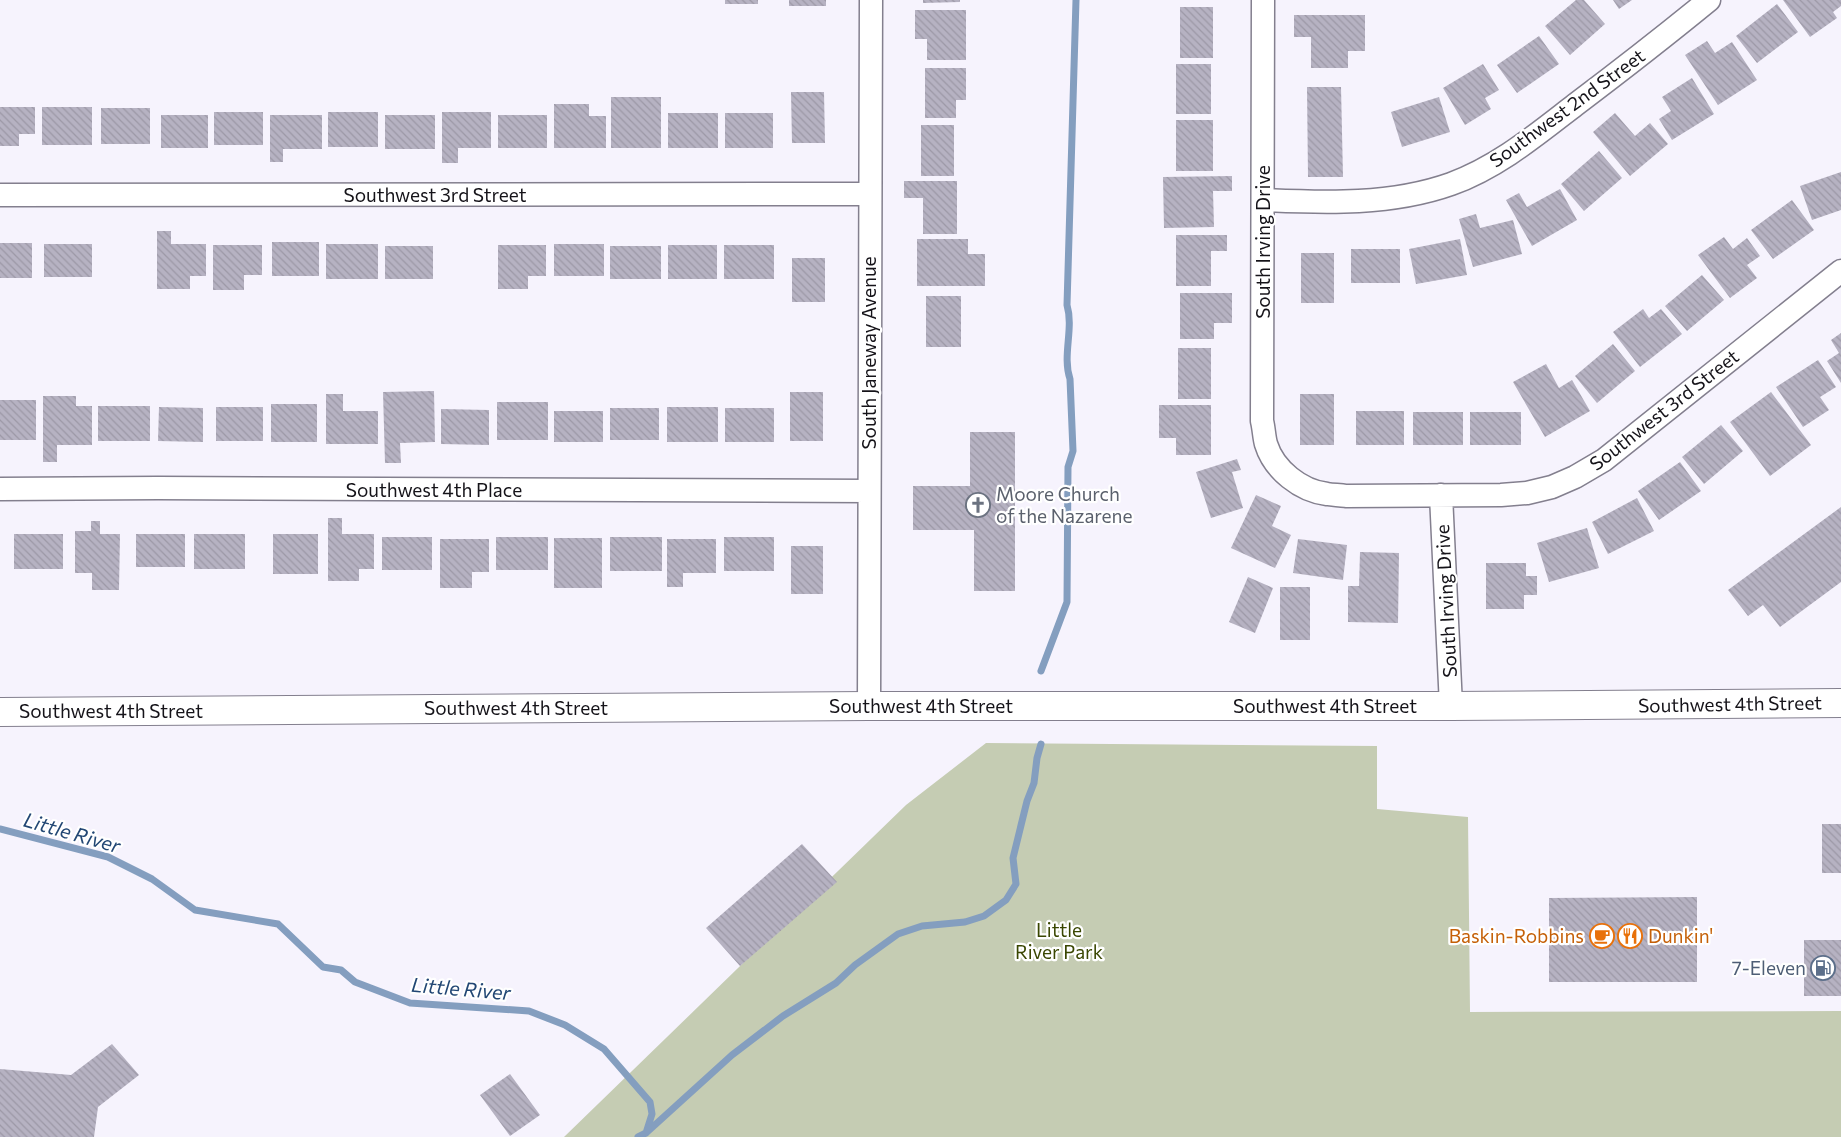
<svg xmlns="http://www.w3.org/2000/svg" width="1841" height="1137" viewBox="0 0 1841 1137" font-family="Commissioner,sans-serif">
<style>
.park{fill:#c5ccb3}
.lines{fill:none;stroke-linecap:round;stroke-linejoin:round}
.stream{stroke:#849ebf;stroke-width:7}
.building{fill:url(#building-back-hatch)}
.minor-casing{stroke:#837f8e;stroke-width:25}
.major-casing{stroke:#837f8e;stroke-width:30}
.minor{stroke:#fff;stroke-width:22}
.major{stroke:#fff;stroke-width:28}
.labels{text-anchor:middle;stroke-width:4.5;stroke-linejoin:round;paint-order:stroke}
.street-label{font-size:19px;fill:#151319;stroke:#fff}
.worship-label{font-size:19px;fill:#5b616d;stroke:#fff;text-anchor:start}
.park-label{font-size:19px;fill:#394601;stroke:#fff}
.food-label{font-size:19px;fill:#c56008;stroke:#fff;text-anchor:end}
.service-label{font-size:19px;fill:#4e5e75;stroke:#fff;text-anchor:end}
.water-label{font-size:20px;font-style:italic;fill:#224774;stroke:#fff}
</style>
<defs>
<pattern id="building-back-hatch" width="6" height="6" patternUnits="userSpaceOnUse" patternTransform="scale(1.25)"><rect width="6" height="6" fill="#b6b2c2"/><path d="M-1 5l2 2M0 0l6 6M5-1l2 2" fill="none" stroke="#9c98a6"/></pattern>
</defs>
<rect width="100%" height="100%" fill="#f6f3fd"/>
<path class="park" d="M 986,743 L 1377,746 L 1377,809 L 1468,817 L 1470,1012 L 1841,1011 L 1841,1137 L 564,1137 L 906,805 Z"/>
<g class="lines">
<path class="stream" d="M 1041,671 L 1067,602 L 1068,467 L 1073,451 L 1070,379 C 1062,355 1074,329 1067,305 L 1076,0
M 0,829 L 108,857 L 152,879 L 195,910 L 278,924 L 323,967 L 341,970 L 355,982 L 410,1003 L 529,1011 L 565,1025 L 604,1049 L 650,1102 L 652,1114 L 646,1133
M 638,1137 L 646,1133 L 732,1055 L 783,1016 L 836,983 L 855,965 L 898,934 L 922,926 L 965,922 L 984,916 L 1006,900 L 1016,884 L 1013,858 L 1027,801 L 1034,783 L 1037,758 L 1041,744"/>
</g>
<path class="building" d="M 725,0 L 758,0 L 758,4 L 725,4 Z
M 789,0 L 826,0 L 826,6 L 789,6 Z
M 923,0 L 960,0 L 960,2 L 923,3 Z
M 1576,0 L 1584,0 L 1605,24 L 1570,55 L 1545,26 Z
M 1613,0 L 1632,0 L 1619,9 Z
M 1783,0 L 1841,0 L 1841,6 L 1833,12 L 1837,18 L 1810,37 Z
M 1777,4 L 1798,32 L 1757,63 L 1736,36 Z
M 1180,7 L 1213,7 L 1213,58 L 1180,58 Z
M 915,10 L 966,10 L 966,60 L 927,60 L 927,39 L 915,39 Z
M 1294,15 L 1365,15 L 1365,51 L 1348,51 L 1348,68 L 1311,68 L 1311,37 L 1294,37 Z
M 1539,36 L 1559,64 L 1517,93 L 1497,65 Z
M 1707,41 L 1715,53 L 1732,42 L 1757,80 L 1718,105 L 1685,55 Z
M 1176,64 L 1211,64 L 1211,114 L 1176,114 Z
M 1483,64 L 1499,90 L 1485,98 L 1491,109 L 1465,125 L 1443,88 Z
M 925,68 L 966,68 L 966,100 L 956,100 L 956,118 L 925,118 Z
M 1692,78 L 1714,114 L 1672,140 L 1659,119 L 1671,111 L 1662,97 Z
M 1307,87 L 1341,87 L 1343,177 L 1308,177 Z
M 791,92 L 824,92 L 825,143 L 792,143 Z
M 611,97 L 661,97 L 661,148 L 611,148 Z
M 1439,97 L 1450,132 L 1402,147 L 1391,112 Z
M 554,104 L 589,104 L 589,116 L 606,116 L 606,148 L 554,148 Z
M 0,107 L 35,107 L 35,134 L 19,134 L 19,146 L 0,146 Z
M 42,107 L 92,107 L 92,145 L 42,145 Z
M 101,108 L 150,108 L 150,144 L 101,144 Z
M 214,112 L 263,112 L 263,145 L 214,145 Z
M 328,112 L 378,112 L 378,147 L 328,147 Z
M 442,112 L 491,112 L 491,148 L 458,148 L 458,163 L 442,163 Z
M 668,113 L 718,113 L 718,148 L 668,148 Z
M 725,113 L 773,113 L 773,148 L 725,148 Z
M 1615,113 L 1635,136 L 1650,123 L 1668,144 L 1630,176 L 1593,132 Z
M 161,115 L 208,115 L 208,148 L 161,148 Z
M 270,115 L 322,115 L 322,149 L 283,149 L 283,162 L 270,162 Z
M 385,115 L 435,115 L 435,149 L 385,149 Z
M 498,115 L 547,115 L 547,148 L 498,148 Z
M 1176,120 L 1213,120 L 1213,171 L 1176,171 Z
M 921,125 L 954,125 L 954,176 L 921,176 Z
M 1599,151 L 1622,178 L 1584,211 L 1561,184 Z
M 1841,172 L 1841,210 L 1812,220 L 1800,186 Z
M 1232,176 L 1232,191 L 1213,191 L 1214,227 L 1164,228 L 1163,177 Z
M 904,181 L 957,181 L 957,234 L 923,234 L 923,198 L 904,198 Z
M 1560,189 L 1577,220 L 1532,246 L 1506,200 L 1519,193 L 1527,207 Z
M 1792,200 L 1814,230 L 1773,259 L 1751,230 Z
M 1476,214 L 1480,228 L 1513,220 L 1522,254 L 1473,267 L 1459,219 Z
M 157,231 L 171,231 L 171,244 L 206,244 L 206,276 L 190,276 L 190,289 L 157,289 Z
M 1176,235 L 1227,235 L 1227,251 L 1211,251 L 1211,286 L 1176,286 Z
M 1724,237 L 1733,249 L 1747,238 L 1760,256 L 1747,265 L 1757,278 L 1730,298 L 1698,255 Z
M 917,239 L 968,239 L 968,254 L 985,254 L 985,286 L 917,286 Z
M 1460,239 L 1467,275 L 1416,284 L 1409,249 Z
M 272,242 L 319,242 L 319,276 L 272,276 Z
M 0,243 L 32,243 L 32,278 L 0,278 Z
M 44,244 L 92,244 L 92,277 L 44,277 Z
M 326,244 L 378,244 L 378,279 L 326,279 Z
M 554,244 L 604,244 L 604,276 L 554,276 Z
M 213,245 L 262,245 L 262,275 L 244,275 L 244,290 L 213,290 Z
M 498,245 L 546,245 L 546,276 L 528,276 L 528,289 L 498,289 Z
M 668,245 L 717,245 L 717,279 L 668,279 Z
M 724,245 L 774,245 L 774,279 L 724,279 Z
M 385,246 L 433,246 L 433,279 L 385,279 Z
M 610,246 L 661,246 L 661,279 L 610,279 Z
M 1351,249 L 1400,249 L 1400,283 L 1351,283 Z
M 1301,253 L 1334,253 L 1334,303 L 1301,303 Z
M 792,258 L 825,258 L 825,302 L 792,302 Z
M 1702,275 L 1724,300 L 1687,331 L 1665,306 Z
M 1180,293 L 1232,293 L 1232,323 L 1214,323 L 1214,339 L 1180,339 Z
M 926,296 L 961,296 L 961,347 L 926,347 Z
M 1643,309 L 1649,318 L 1661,309 L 1682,334 L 1640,367 L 1613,332 Z
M 1841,333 L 1841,383 L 1827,361 L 1839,353 L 1831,340 Z
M 1613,344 L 1635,371 L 1597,403 L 1575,376 Z
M 1178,348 L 1211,348 L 1211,399 L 1178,399 Z
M 1818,360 L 1836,387 L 1820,397 L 1829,410 L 1803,427 L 1776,387 Z
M 1546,364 L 1559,388 L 1572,380 L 1590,411 L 1545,437 L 1513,382 Z
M 434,391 L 435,442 L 400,443 L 401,463 L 385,463 L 383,392 Z
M 790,392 L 823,392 L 823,441 L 790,441 Z
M 1771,392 L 1811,445 L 1770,476 L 1730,422 Z
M 326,394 L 343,394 L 343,411 L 378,411 L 378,444 L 326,444 Z
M 1300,394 L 1334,394 L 1334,445 L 1300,445 Z
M 43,396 L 76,396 L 76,406 L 92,406 L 92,445 L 57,445 L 57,462 L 43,462 Z
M 0,400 L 36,400 L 36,440 L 0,440 Z
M 497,402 L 548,402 L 548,440 L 497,440 Z
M 271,404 L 317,404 L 317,442 L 271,442 Z
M 1159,405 L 1211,405 L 1211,455 L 1176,455 L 1176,438 L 1159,438 Z
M 98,406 L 150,406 L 150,441 L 98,441 Z
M 159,407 L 203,408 L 203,442 L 158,441 Z
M 216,407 L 263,407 L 263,441 L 216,441 Z
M 667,407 L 718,407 L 718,442 L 667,442 Z
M 610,408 L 659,408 L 659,440 L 610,440 Z
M 725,408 L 774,408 L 774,442 L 725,442 Z
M 441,409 L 489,410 L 489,445 L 441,444 Z
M 554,411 L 603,411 L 603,442 L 554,442 Z
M 1356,411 L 1404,411 L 1404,445 L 1356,445 Z
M 1413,412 L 1463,412 L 1463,445 L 1413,445 Z
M 1470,412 L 1521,412 L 1521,445 L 1470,445 Z
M 1721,425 L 1743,451 L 1704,484 L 1682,457 Z
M 970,432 L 1015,432 L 1015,591 L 974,591 L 974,530 L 913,530 L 913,486 L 970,486 Z
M 1237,459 L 1241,470 L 1232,472 L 1243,508 L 1211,518 L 1196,472 Z
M 1680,462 L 1701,491 L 1659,520 L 1638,491 Z
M 1256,495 L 1281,506 L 1272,526 L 1291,535 L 1275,568 L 1231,548 Z
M 1637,498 L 1654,531 L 1608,554 L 1592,522 Z
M 1841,507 L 1841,582 L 1780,627 L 1763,605 L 1748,616 L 1728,590 Z
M 328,518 L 342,518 L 342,534 L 374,534 L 374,569 L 359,569 L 359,581 L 328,581 Z
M 91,521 L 100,521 L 100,534 L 120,534 L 119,590 L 92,590 L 92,573 L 75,573 L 75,531 L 91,531 Z
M 1587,528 L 1599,568 L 1549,582 L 1537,543 Z
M 14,534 L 63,534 L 63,569 L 14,569 Z
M 136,534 L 185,534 L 185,567 L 136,567 Z
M 194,534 L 245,534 L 245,569 L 194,569 Z
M 273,534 L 318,534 L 318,574 L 273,574 Z
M 382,537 L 432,537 L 432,570 L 382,570 Z
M 496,537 L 548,537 L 548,570 L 496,570 Z
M 610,537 L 662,537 L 662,571 L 610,571 Z
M 724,537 L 774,537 L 774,571 L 724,571 Z
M 554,538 L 602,538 L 602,588 L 554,588 Z
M 440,539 L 489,539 L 489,572 L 472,572 L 472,588 L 440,588 Z
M 667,539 L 716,539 L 716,573 L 683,573 L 683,587 L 667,587 Z
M 1298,539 L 1347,545 L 1343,580 L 1293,573 Z
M 791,546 L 823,546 L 823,594 L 791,594 Z
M 1360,552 L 1399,553 L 1398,623 L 1348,622 L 1348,586 L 1359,586 Z
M 1486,563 L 1526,563 L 1526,576 L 1537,576 L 1537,595 L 1524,595 L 1524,609 L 1486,609 Z
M 1248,577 L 1273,588 L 1255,633 L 1229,622 Z
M 1280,587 L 1310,587 L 1310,640 L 1280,640 Z
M 1822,824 L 1841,824 L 1841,873 L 1822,873 Z
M 802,844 L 837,882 L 740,966 L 706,928 Z
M 1697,897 L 1697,982 L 1549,982 L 1549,898 Z
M 1804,940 L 1841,940 L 1841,996 L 1804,996 Z
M 112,1044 L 139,1075 L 98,1107 L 94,1137 L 0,1137 L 0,1069 L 71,1075 Z
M 510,1074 L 540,1115 L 510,1136 L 480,1095 Z"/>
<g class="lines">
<defs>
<path id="minor" d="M 1263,0 L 1262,421 C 1264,429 1264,437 1266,444 C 1274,470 1301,491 1327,494 C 1333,495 1340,495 1346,496 L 1501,495 L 1527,493 L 1552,487 L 1575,477 L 1604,460 L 1841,271
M 0,195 L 870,194
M 1264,200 C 1326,203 1392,205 1451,184 C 1498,167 1536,135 1575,105 C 1620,71 1665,36 1709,0
M 0,489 L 158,488 L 869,491
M 1441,495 L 1451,706
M 869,706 L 871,0"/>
<path id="major" d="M 0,712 L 869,706 L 1451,706 L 1841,703"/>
</defs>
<use href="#minor" class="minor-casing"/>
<use href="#major" class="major-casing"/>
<use href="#minor" class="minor"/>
<use href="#major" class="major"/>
</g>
<defs>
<symbol id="church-ring" viewBox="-11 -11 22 22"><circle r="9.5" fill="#fff" stroke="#6b7280" stroke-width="1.5"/><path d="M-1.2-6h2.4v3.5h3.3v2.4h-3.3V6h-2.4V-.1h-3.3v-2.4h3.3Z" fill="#6b7280"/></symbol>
<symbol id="cafe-ring" viewBox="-11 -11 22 22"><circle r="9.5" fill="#fff" stroke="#e8710a" stroke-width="1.5"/><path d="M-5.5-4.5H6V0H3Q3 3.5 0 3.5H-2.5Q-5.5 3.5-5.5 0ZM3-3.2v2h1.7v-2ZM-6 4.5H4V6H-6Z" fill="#e8710a"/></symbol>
<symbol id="restaurant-ring" viewBox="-11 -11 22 22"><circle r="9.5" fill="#fff" stroke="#e8710a" stroke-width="1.5"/><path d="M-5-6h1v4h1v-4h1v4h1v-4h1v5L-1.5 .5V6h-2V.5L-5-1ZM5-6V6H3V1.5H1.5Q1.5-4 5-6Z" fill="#e8710a"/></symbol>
<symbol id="fuel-ring" viewBox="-11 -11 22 22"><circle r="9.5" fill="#fff" stroke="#5c6f8a" stroke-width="1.5"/><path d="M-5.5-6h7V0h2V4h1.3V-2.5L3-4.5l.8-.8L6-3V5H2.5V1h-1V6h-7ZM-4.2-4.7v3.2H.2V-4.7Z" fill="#5c6f8a"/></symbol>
</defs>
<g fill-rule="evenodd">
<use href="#church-ring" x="964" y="491" width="28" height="28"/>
<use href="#cafe-ring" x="1588" y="922" width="28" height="28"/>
<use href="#restaurant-ring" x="1616" y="922" width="28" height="28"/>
<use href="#fuel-ring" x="1809" y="954" width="28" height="28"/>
</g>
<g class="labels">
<g class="street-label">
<text transform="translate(1567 108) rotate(-36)" y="7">Southwest 2nd Street</text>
<text x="435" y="202">Southwest 3rd Street</text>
<text transform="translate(1263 242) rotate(-90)" y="7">South Irving Drive</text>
<text transform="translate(869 353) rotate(-90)" y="7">South Janeway Avenue</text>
<text transform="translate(1664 410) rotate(-38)" y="7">Southwest 3rd Street</text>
<text x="434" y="497">Southwest 4th Place</text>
<text transform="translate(1446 601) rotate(-93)" y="7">South Irving Drive</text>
<text transform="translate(1730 704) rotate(-1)" y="7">Southwest 4th Street</text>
<text x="921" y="713">Southwest 4th Street</text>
<text x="1325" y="713">Southwest 4th Street</text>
<text x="516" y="715">Southwest 4th Street</text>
<text x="111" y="718">Southwest 4th Street</text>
</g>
<g class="worship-label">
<text x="996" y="501">Moore Church<tspan x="996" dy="22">of the Nazarene</tspan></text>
</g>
<g class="park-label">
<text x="1059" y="937">Little<tspan x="1059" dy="22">River Park</tspan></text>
</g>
<g class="food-label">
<text x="1584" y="943">Baskin-Robbins</text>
<text x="1648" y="943" text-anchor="start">Dunkin'</text>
</g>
<g class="service-label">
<text x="1806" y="975">7-Eleven</text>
</g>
<g class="water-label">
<text transform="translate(72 833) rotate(16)" y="7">Little River</text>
<text transform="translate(461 989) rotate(5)" y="7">Little River</text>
</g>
</g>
</svg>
